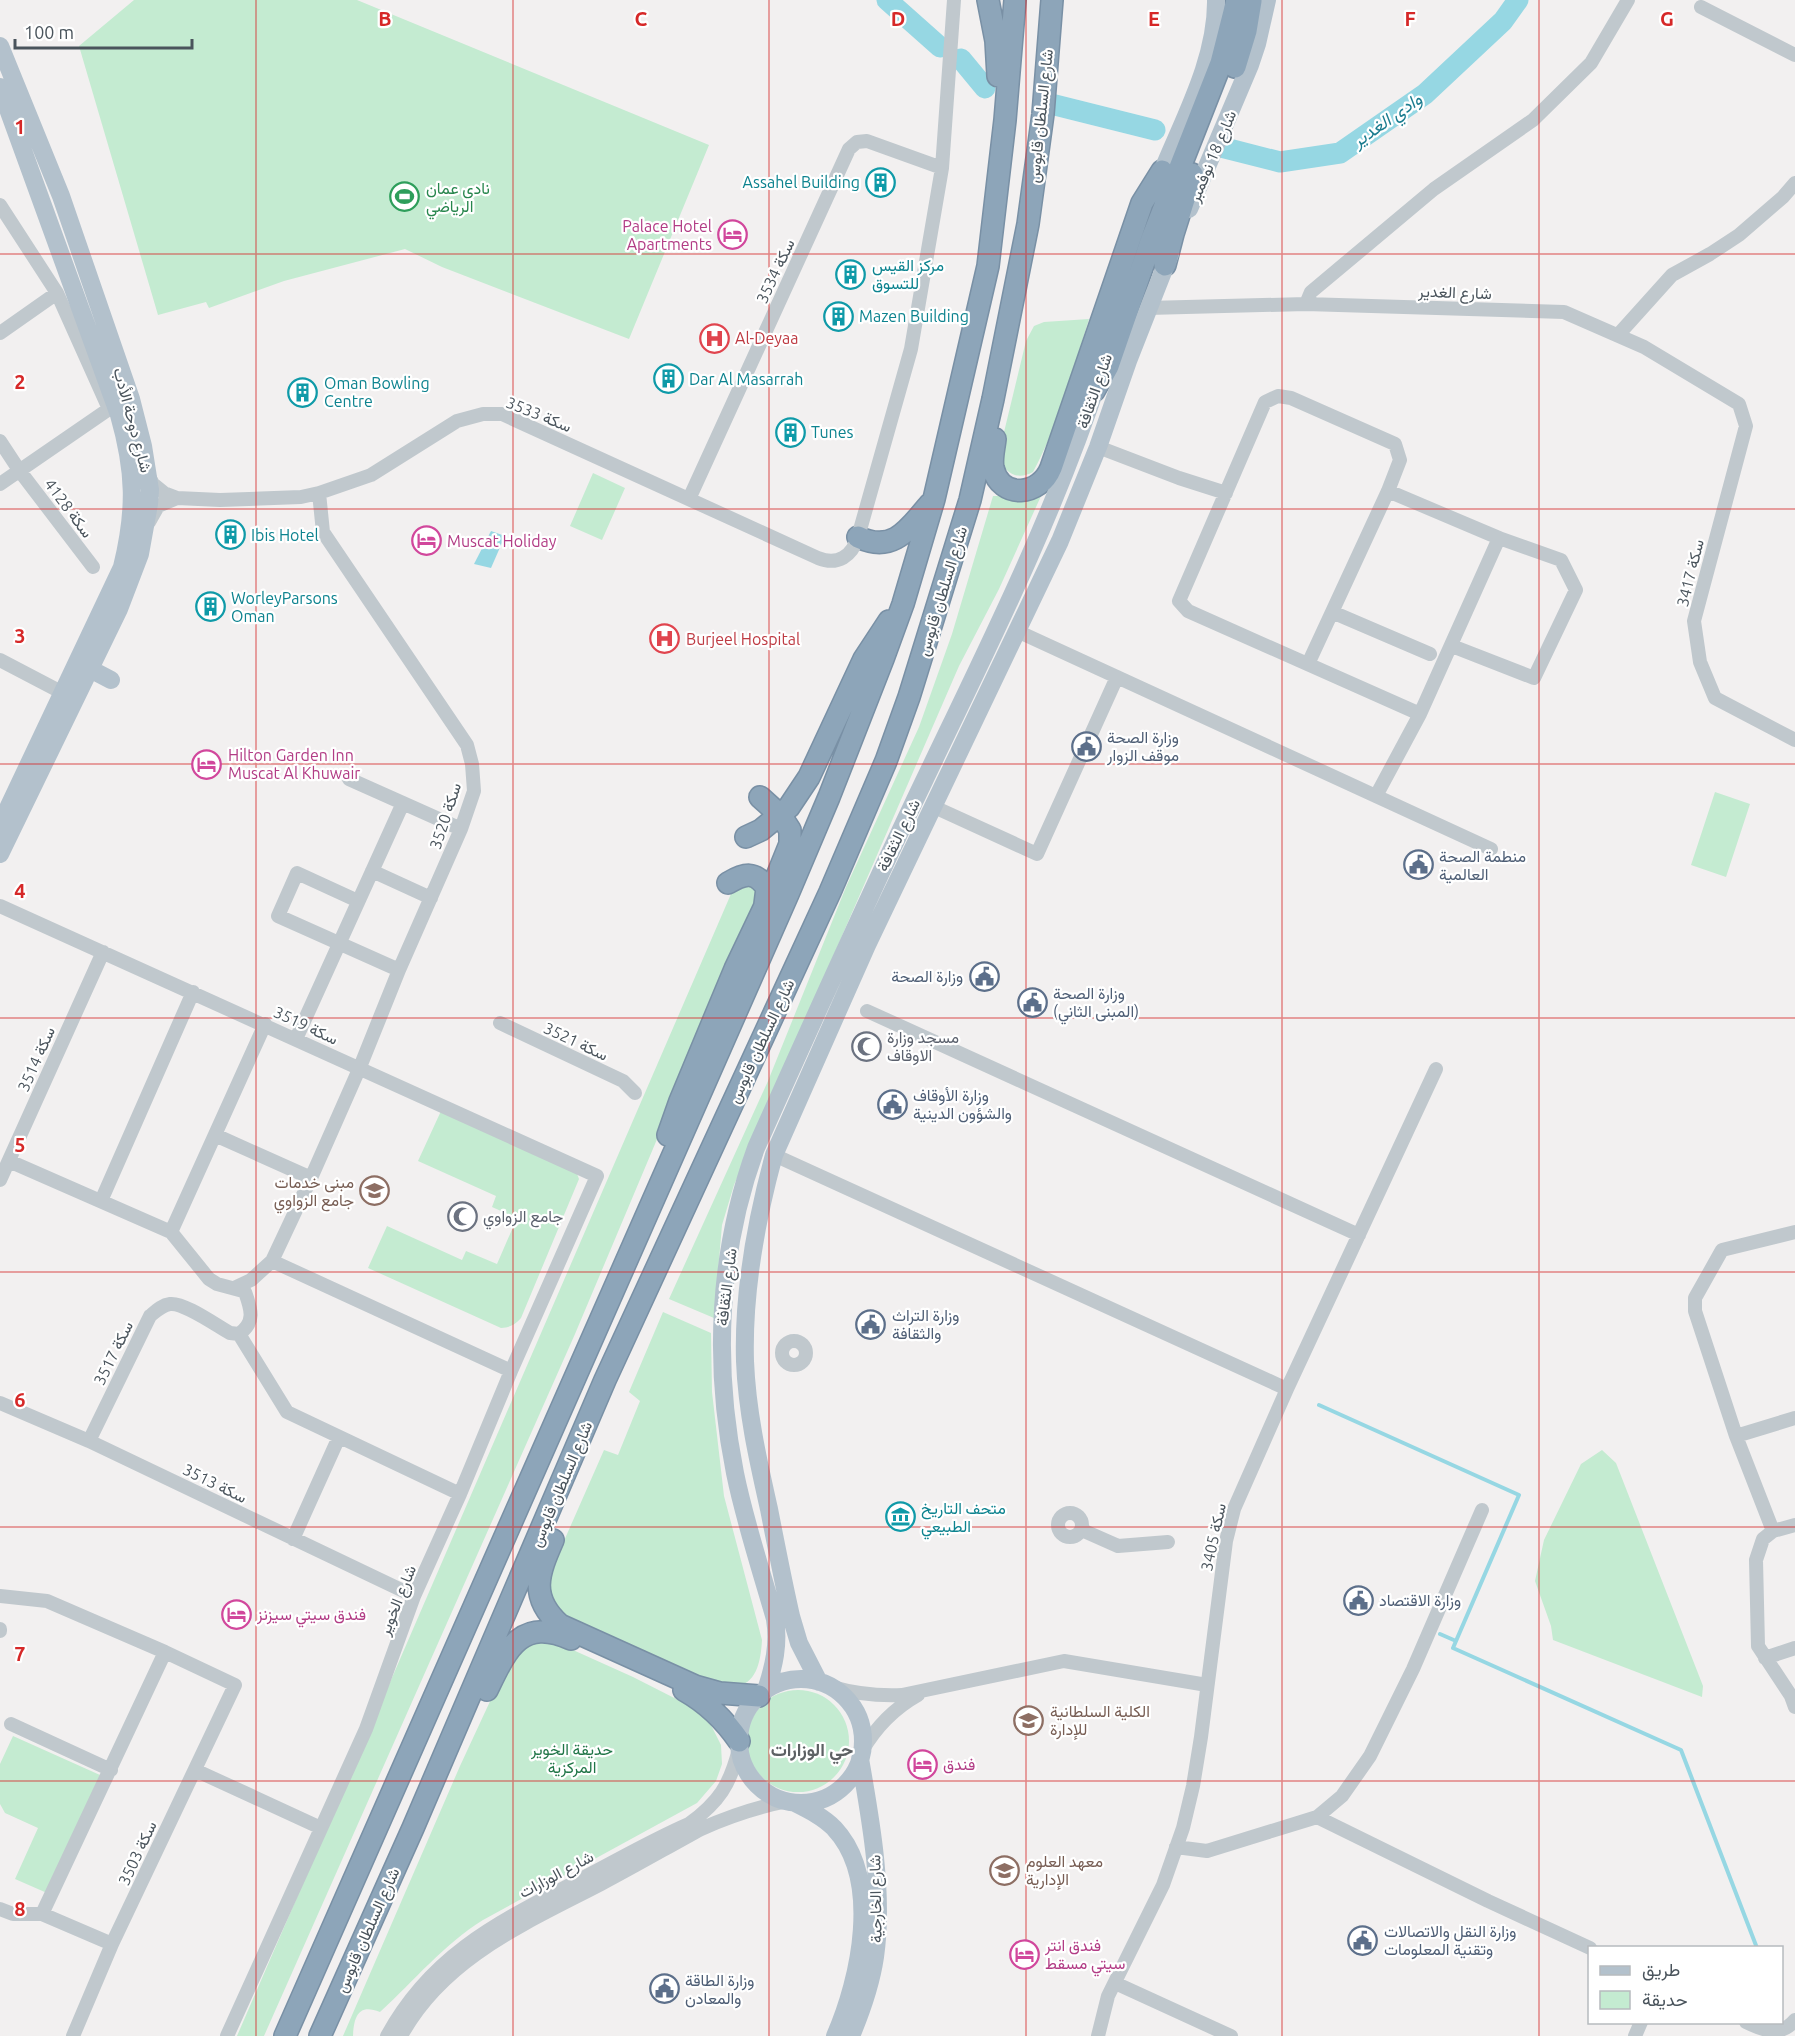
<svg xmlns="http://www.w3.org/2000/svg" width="1795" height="2036" viewBox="0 0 1795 2036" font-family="Ubuntu,Vazirmatn,sans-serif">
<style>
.green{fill:#c4ebd1}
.water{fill:#96d7e3}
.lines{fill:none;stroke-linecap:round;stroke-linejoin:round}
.stream{stroke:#96d7e3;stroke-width:4}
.river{stroke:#96d7e3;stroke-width:21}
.highway-casing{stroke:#7990a5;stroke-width:24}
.minor{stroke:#c0c8cd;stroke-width:14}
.major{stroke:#b3c1cc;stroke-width:18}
.highway{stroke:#8da5b9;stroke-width:21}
.grid{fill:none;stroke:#d62828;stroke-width:1.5;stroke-opacity:0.55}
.labels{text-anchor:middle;stroke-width:4.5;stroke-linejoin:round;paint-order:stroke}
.street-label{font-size:16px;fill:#4a545c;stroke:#fff}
.culture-label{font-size:16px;fill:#0d838f;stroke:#fff;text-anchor:start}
.leisure-label{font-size:16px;fill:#27864d;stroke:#fff;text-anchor:start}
.hotel-label{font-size:16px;fill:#b23c85;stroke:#fff;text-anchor:start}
.health-label{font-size:16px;fill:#be3a42;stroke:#fff;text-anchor:start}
.service-label{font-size:16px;fill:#4e5e75;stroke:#fff;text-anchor:start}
.worship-label{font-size:16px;fill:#5b616d;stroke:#fff;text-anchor:start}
.education-label{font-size:16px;fill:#785e54;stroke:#fff;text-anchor:start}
.park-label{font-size:16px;fill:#217648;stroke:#fff}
.water-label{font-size:18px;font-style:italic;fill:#1b7c8f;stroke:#fff}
.neighbourhood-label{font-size:18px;font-weight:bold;fill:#5d6164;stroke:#fff}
.grid-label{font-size:20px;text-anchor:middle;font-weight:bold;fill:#d62828;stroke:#fff;stroke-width:4.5;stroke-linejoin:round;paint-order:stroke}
</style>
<rect width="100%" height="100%" fill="#f2f0f0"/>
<path class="green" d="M 134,0 L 357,0 L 709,145 L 629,339 L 442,267 L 405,249 L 284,281 L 209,308 L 206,302 L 158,315 L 79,46 Z
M 1089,319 C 1073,371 1059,424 1033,472 C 1017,481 1005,473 998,457 L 1026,341 L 1034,326 L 1044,322 Z
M 593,473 L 625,488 L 602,540 L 570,526 Z
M 993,496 L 1041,496 L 999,589 L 959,666 L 734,1185 L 722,1225 L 714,1318 L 669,1299 L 768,1081 L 846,887 L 919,727 L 952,634 Z
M 1715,792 L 1750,804 L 1726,877 L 1691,865 Z
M 753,882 L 759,897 L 575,1334 L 264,2036 L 237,2036 L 734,887 Z
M 441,1111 L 576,1171 L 579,1179 L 521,1318 C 515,1325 510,1327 501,1328 L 368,1268 L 387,1226 L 462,1260 L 466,1251 L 497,1264 L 517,1218 L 492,1207 L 496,1196 L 418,1161 Z
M 663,1312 L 711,1333 L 712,1392 L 724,1496 L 762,1640 C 761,1655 759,1678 742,1685 C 737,1687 728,1687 722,1687 L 561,1614 L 546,1595 L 549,1575 L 604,1450 L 618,1455 L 640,1401 L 629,1392 Z
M 1602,1450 L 1616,1463 L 1703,1686 L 1702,1697 L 1553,1640 L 1551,1626 L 1535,1581 L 1544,1540 L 1581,1464 Z
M 531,1640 L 553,1641 L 633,1677 L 690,1706 L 710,1723 L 721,1745 L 722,1764 L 716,1781 L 697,1803 L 483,1920 C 443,1945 415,1980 380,2012 C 358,2003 354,2017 353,2036 L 343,2036 L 460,1766 L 499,1682 L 514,1652 Z
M747 1741a51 51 0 1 1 102 0a51 51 0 1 1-102 0Z
M 13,1736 L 100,1775 L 47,1893 L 15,1879 L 38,1828 L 5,1813 L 0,1804 L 0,1764 Z"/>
<path class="water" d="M 491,531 L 505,536 L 491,568 L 474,564 Z"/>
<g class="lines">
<path class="stream" d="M 1319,1405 L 1519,1495 L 1456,1641
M 1440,1634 L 1456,1641 L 1453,1648 L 1681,1750 L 1757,1948"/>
<path class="river" d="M 887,0 L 940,47
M 961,59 L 985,88
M 1047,103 L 1155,130
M 1221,147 L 1280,162 L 1340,153 L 1425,94 L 1503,21 L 1518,0"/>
<defs>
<path id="highway" d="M 988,0 L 996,41 L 998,76
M 1235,67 L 1246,31 L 1251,1
M 1165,265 L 1173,234 L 1192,174
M 1094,391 L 1108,366 L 1153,236 L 1221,63 L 1237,0
M 995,439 C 994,449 991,459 993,468 C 1001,500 1040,496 1051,468 L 1142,203 L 1162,171
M 858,537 C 894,554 909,528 930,504
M 746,837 L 761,830 L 789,807 L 809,777 L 864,659 L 889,621
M 728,883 C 745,873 755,871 767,888 L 765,904
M 668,1135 L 680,1101 L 735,969 L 765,906 L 790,844 L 790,830 L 781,816 L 760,797
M 553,1540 C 538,1574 529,1597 560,1625 L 695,1686 L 720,1693 L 759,1696
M 487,1690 C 506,1651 520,1616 571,1639
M 684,1690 C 707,1703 724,1719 739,1741
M 285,2036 L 788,894 L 829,797 L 883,659 L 903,604 L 934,499 L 988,266 L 1005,120 L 1015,0
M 320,2036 L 413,1828 L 605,1380 L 830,892 L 886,761 L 909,697 L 970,500 L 993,399 L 1028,224 L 1043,114 L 1052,0"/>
</defs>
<use href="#highway" class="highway-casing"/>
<path class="minor" d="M 1701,7 L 1795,55
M 0,205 L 57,293 L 109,409 L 0,484
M 1306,304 L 1311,292 L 1434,189 L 1533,120 L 1591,63 L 1628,0
M 1148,308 L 1306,304 L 1564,312 L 1644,347 L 1739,404 L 1746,426 L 1694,621 L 1700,662 L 1715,698 L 1795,740
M 0,333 L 57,293
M 1618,335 L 1672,275 L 1710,254 L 1739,235 L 1783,197 L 1795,183
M 0,441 L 19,470 L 93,567
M 1098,447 L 1179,478 L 1226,493
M 148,475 L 153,484 L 164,493 L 177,498 L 220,500 L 301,497 L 319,493 L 371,475 L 457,421 L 483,414 L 502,414 L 818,558 C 838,566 852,556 858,537 L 911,349 L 942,168 L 954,0
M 1388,491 L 1499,538 L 1561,560 L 1576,590 L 1534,678 L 1452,646
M 689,499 L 849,149 L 857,142 L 867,141 L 942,168
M 149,522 L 158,506 L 177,498
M 1332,612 L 1430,654
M 1017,631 L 1491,849
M 0,660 L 63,693
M 1308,664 L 1388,491 L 1400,460 L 1395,444 L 1291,398 L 1278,396 L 1265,402 L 1179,601 L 1188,611 L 1420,714
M 349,779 L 461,829
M 1376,796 L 1420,714 L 1499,538
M 932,806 L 1037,854 L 1117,677
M 372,871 L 431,898
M 358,901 L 297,873 L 278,916 L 399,970
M 0,906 L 597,1176 L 511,1371 L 460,1494 L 414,1596 L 366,1729 L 227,2036
M 867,1011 L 1359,1235
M 500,1023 L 623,1081 L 635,1093
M 296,1039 L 403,803
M 215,1135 L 311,1178
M 774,1155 L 1287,1389
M 9,1161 L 171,1232 L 209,1279 L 217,1284 L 243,1291
M 0,1180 L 103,952
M 101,1201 L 193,992
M 171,1232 L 265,1024
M 272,1261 L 511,1371
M 234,1288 L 251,1280 L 272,1261 L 311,1178 L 360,1067 L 399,970 L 461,829 L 474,791 L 472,764 L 467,745 L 323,532 L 319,493
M 239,1334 L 287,1412 L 460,1494
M782 1353a12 12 0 1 1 24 0a12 12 0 1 1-24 0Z
M 0,1403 L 89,1441 L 414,1596
M 1736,1436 L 1795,1418
M 89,1441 L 150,1316 C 156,1311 162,1305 170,1304 C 184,1302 217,1326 230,1333 L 239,1334 C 256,1322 251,1309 245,1292
M1058 1525a12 12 0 1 1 24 0a12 12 0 1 1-24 0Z
M 1795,1525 L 1773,1531 L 1763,1539 L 1756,1560 L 1758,1646 L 1791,1696 L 1795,1707
M 1082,1530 L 1118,1546 L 1168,1542
M 1773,1531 L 1736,1436 L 1695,1311 L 1695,1298 L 1722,1250 L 1795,1232
M 293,1539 L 339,1437
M 0,1596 L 47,1601 L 165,1652 L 235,1685 L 112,1944 L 73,2036
M 0,1629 L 0,1631
M 1765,1658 L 1795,1648
M 832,1687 C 856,1694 877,1696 902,1695 L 1064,1661 L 1207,1685
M 11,1724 L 111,1770
M 862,1751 C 876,1727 893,1709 918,1695
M 195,1770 L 321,1828
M 1317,1817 L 1342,1796 L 1370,1756 L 1413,1669 L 1482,1510
M 1176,1847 L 1207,1851 L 1317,1817 L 1488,1901 L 1590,1948
M 0,1909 L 13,1914 L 42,1914
M 112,1944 L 42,1914 L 165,1652
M 1115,1983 L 1231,2036
M 1746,2022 C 1766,2032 1782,2036 1795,2020
M 387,2036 C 433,1952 501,1921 583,1878 C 618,1860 652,1840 689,1824 C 719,1802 730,1785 739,1749
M 401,2036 C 443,1958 526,1923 601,1884 C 635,1866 668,1847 701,1829 C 730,1816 757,1807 788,1801
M 1098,2036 L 1108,1996 L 1163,1885 L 1183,1828 L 1193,1786 L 1201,1737 L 1226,1541 L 1234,1509 L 1287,1389 L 1436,1069
M 1635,2036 L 1641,2022"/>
<path class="major" d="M 0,46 L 61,196 L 131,399 L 143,446 L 150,490 L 149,504 L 140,554 L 119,609 L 0,854
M 0,87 L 119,415 C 135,471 136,510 122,567 L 0,825
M 1158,182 C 1180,125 1217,62 1216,0
M 1189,209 L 1250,65 L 1257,44 L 1267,0
M 90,669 L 111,680
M739 1741a62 62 0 1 1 124 0a62 62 0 1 1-124 0Z
M 819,1682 L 799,1643 L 791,1616 C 783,1581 776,1545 769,1509 C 758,1460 747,1412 745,1361 C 743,1292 756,1221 774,1155 L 867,945 L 1060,541 L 1098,447 L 1128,361 L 1170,254
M 766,1690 C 774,1666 779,1644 775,1619 C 761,1570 745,1522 735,1473 C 713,1364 718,1252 756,1148 C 811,1025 866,902 924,781 C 987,649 1053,518 1099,378
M 795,1803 C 809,1810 823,1817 834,1828 C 882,1879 860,1979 835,2036
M 851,2036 C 862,2010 871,1984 875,1957 C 884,1894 871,1821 860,1759"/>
<use href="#highway" class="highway"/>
</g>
<path class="grid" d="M 256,0 L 256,2036M 513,0 L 513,2036M 769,0 L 769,2036M 1026,0 L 1026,2036M 1282,0 L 1282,2036M 1539,0 L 1539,2036M 0,254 L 1795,254M 0,509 L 1795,509M 0,764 L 1795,764M 0,1018 L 1795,1018M 0,1272 L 1795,1272M 0,1527 L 1795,1527M 0,1781 L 1795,1781"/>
<defs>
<symbol id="building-ring" viewBox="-11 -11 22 22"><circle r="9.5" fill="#fff" stroke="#0f9aa8" stroke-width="1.5"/><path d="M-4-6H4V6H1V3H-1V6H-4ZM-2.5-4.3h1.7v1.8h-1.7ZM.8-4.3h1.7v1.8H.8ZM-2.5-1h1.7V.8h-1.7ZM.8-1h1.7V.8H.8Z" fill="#0f9aa8"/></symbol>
<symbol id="stadium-ring" viewBox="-11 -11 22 22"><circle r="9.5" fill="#fff" stroke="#2e9e5b" stroke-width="1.5"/><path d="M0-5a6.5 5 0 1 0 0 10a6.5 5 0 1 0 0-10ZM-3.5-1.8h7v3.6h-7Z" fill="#2e9e5b"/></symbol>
<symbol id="hotel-ring" viewBox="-11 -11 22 22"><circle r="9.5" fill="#fff" stroke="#d1479c" stroke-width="1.5"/><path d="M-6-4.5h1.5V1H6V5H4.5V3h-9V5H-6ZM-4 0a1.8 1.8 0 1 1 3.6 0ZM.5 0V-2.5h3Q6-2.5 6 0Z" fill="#d1479c"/></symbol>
<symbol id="hospital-ring" viewBox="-11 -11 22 22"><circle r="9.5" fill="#fff" stroke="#e0444e" stroke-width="1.5"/><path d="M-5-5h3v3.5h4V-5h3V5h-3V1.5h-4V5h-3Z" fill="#e0444e"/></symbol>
<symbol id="civic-ring" viewBox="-11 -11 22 22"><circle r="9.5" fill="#fff" stroke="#5c6f8a" stroke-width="1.5"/><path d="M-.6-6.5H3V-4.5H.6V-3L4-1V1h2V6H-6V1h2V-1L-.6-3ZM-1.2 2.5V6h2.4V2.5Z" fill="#5c6f8a"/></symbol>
<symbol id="mosque-ring" viewBox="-11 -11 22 22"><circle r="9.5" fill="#fff" stroke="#6b7280" stroke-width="1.5"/><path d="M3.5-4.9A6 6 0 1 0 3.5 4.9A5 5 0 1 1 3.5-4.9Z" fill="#6b7280"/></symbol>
<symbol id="university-ring" viewBox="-11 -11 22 22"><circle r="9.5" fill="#fff" stroke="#8d6e63" stroke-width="1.5"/><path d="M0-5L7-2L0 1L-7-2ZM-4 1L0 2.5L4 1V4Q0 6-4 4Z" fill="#8d6e63"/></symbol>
<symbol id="museum-ring" viewBox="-11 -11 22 22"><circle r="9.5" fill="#fff" stroke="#0f9aa8" stroke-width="1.5"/><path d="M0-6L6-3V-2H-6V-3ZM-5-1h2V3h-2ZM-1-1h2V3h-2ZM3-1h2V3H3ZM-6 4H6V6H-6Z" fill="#0f9aa8"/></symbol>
<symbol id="school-ring" viewBox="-11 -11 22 22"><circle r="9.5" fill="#fff" stroke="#8d6e63" stroke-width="1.5"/><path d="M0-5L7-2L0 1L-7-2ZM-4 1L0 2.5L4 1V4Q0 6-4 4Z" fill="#8d6e63"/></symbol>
</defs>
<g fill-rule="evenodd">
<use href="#building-ring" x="864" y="166" width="33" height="33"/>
<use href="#stadium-ring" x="388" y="180" width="33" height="33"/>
<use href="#hotel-ring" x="716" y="218" width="33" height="33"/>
<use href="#building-ring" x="834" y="258" width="33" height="33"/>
<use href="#building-ring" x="822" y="300" width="33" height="33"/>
<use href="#hospital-ring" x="698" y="322" width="33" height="33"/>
<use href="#building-ring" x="652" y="362" width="33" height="33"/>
<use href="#building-ring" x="286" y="376" width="33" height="33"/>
<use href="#building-ring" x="774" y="416" width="33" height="33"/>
<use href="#building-ring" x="214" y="518" width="33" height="33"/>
<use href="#hotel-ring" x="410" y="524" width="33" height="33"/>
<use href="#building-ring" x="194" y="590" width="33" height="33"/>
<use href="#hospital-ring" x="648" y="622" width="33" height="33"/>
<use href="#civic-ring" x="1070" y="730" width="33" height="33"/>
<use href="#hotel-ring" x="190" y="748" width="33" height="33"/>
<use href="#civic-ring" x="1402" y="848" width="33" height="33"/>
<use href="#civic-ring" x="968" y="960" width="33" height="33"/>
<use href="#civic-ring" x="1016" y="986" width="33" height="33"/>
<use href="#mosque-ring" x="850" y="1030" width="33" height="33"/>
<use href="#civic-ring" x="876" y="1088" width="33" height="33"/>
<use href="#university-ring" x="358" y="1174" width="33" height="33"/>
<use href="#mosque-ring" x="446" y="1200" width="33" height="33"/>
<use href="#civic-ring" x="854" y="1308" width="33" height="33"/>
<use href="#museum-ring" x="884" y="1500" width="33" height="33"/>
<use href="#civic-ring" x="1342" y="1584" width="33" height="33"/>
<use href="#hotel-ring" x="220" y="1598" width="33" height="33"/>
<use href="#university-ring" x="1012" y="1704" width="33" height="33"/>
<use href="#hotel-ring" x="906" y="1748" width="33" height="33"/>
<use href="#school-ring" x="988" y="1854" width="33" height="33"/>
<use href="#civic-ring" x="1346" y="1924" width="33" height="33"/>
<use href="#hotel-ring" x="1008" y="1938" width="33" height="33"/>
<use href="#civic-ring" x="648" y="1972" width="33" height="33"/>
</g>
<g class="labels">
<g class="street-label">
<text transform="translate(1040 116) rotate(-84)" y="6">شارع السلطان قابوس</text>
<text transform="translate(1212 156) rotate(-67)" y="6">شارع 18 نوفمبر</text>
<text transform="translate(775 271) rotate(-65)" y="6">سكة 3534</text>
<text transform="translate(1455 292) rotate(2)" y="6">شارع الغدير</text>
<text transform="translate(1094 391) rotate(-71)" y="6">شارع الثقافة</text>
<text transform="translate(539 414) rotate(22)" y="6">سكة 3533</text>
<text transform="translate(133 420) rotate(75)" y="6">شارع دوحة الأدب</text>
<text transform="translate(69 508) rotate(53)" y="6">سكة 4128</text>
<text transform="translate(1690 573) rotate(-76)" y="6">سكة 3417</text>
<text transform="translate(942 591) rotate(-73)" y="6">شارع السلطان قابوس</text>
<text transform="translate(445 816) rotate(-72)" y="6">سكة 3520</text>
<text transform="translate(898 835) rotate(-64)" y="6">شارع الثقافة</text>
<text transform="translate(306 1025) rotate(25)" y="6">سكة 3519</text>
<text transform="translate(576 1041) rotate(25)" y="6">سكة 3521</text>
<text transform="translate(761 1041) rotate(-65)" y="6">شارع السلطان قابوس</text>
<text transform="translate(36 1059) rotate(-66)" y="6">سكة 3514</text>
<text transform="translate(726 1287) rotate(-83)" y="6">شارع الثقافة</text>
<text transform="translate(113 1353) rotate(-64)" y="6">سكة 3517</text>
<text transform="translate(215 1483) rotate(26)" y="6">سكة 3513</text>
<text transform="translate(561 1484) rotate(-67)" y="6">شارع السلطان قابوس</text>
<text transform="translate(1213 1537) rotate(-78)" y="6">سكة 3405</text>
<text transform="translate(397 1600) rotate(-68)" y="6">شارع الخوير</text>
<text transform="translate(137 1853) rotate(-65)" y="6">سكة 3503</text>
<text transform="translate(556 1874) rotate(-28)" y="6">شارع الوزارات</text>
<text transform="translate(875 1899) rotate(-91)" y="6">شارع الخارجية</text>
<text transform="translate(367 1930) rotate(-66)" y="6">شارع السلطان قابوس</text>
</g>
<g class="culture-label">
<text x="860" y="188" text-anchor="end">Assahel Building</text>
<text x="872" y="271">مركز القيس<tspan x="872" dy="18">للتسوق</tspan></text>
<text x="859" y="322">Mazen Building</text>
<text x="689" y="385">Dar Al Masarrah</text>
<text x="324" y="389">Oman Bowling<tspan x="324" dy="18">Centre</tspan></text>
<text x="811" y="438">Tunes</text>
<text x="251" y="541">Ibis Hotel</text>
<text x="231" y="604">WorleyParsons<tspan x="231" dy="18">Oman</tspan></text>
<text x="921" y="1514">متحف التاريخ<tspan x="921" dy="18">الطبيعي</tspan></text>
</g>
<g class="leisure-label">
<text x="426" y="194">نادي عمان<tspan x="426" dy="18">الرياضي</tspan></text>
</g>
<g class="hotel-label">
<text x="712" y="232" text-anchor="end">Palace Hotel<tspan x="712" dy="18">Apartments</tspan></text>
<text x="447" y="547">Muscat Holiday</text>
<text x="228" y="761">Hilton Garden Inn<tspan x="228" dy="18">Muscat Al Khuwair</tspan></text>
<text x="257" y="1620">فندق سيتي سيزنز</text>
<text x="943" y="1770">فندق</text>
<text x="1045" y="1951">فندق انتر<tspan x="1045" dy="18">سيتي مسقط</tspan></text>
</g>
<g class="health-label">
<text x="735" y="344">Al-Deyaa</text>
<text x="686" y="645">Burjeel Hospital</text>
</g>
<g class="service-label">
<text x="1107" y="743">وزارة الصحة<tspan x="1107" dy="18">موقف الزوار</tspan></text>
<text x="1439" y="862">منطمة الصحة<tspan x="1439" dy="18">العالمية</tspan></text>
<text x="963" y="982" text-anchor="end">وزارة الصحة</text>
<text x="1053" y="999">وزارة الصحة<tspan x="1053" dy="18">(المبنى الثاني)</tspan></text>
<text x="913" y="1101">وزارة الأوقاف<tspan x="913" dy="18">والشؤون الدينية</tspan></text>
<text x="892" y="1321">وزارة التراث<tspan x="892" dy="18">والثقافة</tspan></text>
<text x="1379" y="1606">وزارة الاقتصاد</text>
<text x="1384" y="1937">وزارة النقل والاتصالات<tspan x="1384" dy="18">وتقنية المعلومات</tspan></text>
<text x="685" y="1986">وزارة الطاقة<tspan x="685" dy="18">والمعادن</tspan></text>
</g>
<g class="worship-label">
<text x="887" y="1043">مسجد وزارة<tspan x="887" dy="18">الاوقاف</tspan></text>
<text x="483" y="1222">جامع الزواوي</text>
</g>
<g class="education-label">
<text x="354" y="1188" text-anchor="end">مبنى خدمات<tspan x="354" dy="18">جامع الزواوي</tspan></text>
<text x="1050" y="1717">الكلية السلطانية<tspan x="1050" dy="18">للإدارة</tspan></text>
<text x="1026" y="1867">معهد العلوم<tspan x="1026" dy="18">الإدارية</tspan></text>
</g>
<g class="park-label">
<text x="572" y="1755">حديقة الخوير<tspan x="572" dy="18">المركزية</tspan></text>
</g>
<g class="water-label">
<text transform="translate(1387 120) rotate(-35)" y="6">وادي الغدير</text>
</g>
<g class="neighbourhood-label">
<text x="812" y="1756">حي الوزارات</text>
</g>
</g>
<g class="grid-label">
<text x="385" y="26">B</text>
<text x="641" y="26">C</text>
<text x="898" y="26">D</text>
<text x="1154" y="26">E</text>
<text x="1410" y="26">F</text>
<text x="1667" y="26">G</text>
<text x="20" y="134">1</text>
<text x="20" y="389">2</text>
<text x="20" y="643">3</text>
<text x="20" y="898">4</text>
<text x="20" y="1152">5</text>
<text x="20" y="1407">6</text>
<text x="20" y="1661">7</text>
<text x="20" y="1916">8</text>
</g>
<rect x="1588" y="1946" width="195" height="78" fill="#ffffff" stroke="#b7bbbe" stroke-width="1.5"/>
<rect x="1600" y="1966" width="30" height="9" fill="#b3c1cc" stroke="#b7bbbe" stroke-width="1.5"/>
<text x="1642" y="1976" font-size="18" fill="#4a545c">طريق</text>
<rect x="1600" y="1991" width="30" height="18" fill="#c4ebd1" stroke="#b7bbbe" stroke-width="1.5"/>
<text x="1642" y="2006" font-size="18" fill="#4a545c">حديقة</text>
<path d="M15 39v9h177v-9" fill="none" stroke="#4a545c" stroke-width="3"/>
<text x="24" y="39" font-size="18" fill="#4a545c" stroke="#ffffff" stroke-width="4.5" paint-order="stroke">100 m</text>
</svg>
